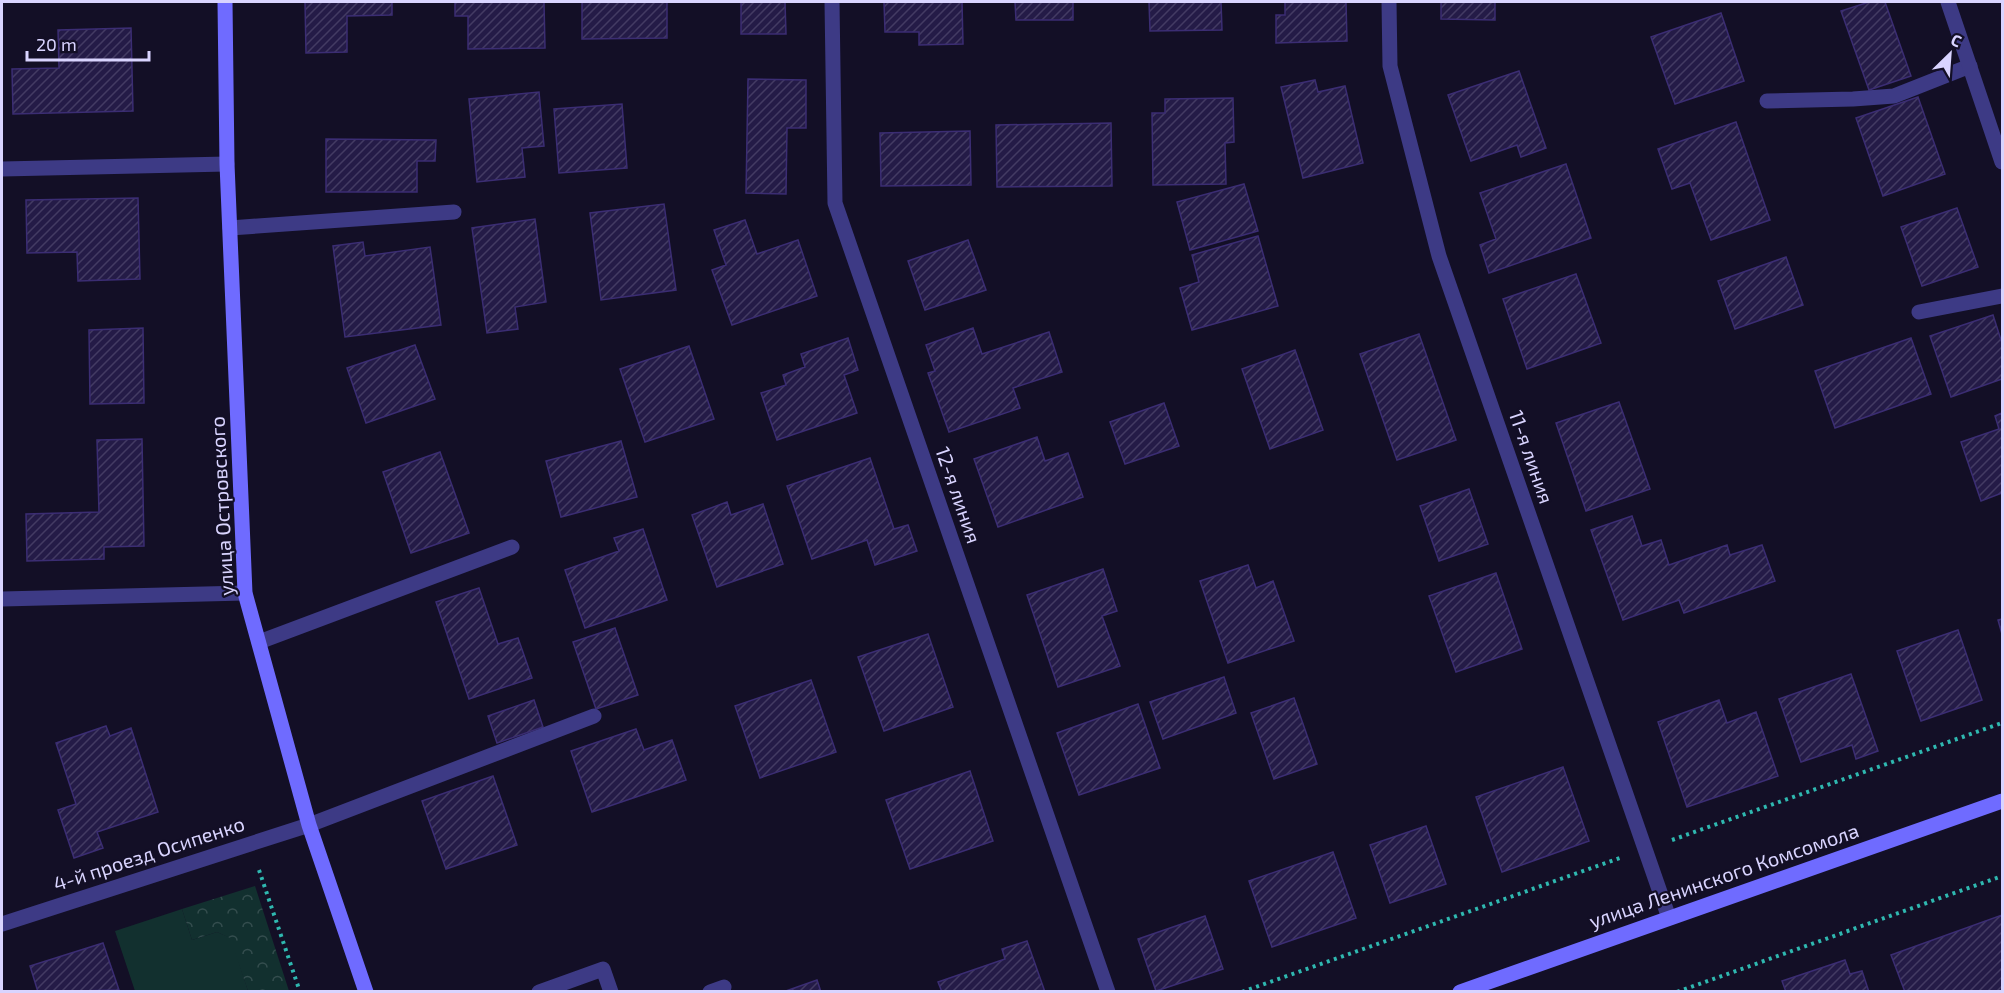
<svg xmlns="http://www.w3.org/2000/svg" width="2004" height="993" viewBox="0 0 2004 993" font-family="'Exo 2',sans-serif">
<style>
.green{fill:#12302f}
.forest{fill:url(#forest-crowns)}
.building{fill:url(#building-hatch);stroke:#3b2d73;stroke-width:1.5}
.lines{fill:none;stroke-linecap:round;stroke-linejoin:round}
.path{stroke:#2fb8b0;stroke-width:4;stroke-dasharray:3 4.5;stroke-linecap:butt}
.lane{stroke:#3d3a85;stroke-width:15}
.street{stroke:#3d3a85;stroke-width:15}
.secondary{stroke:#6f6bff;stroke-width:15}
.labels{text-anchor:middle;stroke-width:4.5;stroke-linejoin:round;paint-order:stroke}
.street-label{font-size:20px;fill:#d9d4ff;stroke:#130f26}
</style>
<defs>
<pattern id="forest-crowns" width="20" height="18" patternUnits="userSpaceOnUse" patternTransform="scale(1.5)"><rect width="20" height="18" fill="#12302f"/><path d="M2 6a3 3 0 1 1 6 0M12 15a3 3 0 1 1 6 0" fill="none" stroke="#344d4e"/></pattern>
<pattern id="building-hatch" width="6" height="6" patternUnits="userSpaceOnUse" patternTransform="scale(1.5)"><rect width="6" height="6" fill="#241b47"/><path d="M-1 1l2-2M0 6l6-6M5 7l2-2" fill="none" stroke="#433b63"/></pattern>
</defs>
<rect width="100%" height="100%" fill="#130f26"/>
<path class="green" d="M 182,909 L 192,940 L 217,932 L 231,938 L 248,991 L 135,991 L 115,931 Z"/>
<path class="forest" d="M 255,886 L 289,991 L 248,991 L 230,938 L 217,932 L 192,940 L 182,909 Z"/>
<path class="building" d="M 305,2 L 392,2 L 392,15 L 347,16 L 347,52 L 306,53 Z
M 455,2 L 544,2 L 545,48 L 468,49 L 468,16 L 455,16 Z
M 582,2 L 667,2 L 667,38 L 582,39 Z
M 741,2 L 785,2 L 786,34 L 741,34 Z
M 884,2 L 962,2 L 963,44 L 919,45 L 919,32 L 885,32 Z
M 1015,2 L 1073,2 L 1073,20 L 1016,20 Z
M 1149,2 L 1221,2 L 1222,30 L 1150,31 Z
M 1285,2 L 1346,2 L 1347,41 L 1276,43 L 1276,15 L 1285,15 Z
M 1441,2 L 1495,2 L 1495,20 L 1441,19 Z
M 1869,2 L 1885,2 L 1911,76 L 1869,90 L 1841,11 Z
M 1721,13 L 1744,81 L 1675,104 L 1651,37 Z
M 131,28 L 133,111 L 13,114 L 12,69 L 59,68 L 58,30 Z
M 1519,71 L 1546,148 L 1521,157 L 1517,145 L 1471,161 L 1448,95 Z
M 748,79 L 806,80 L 806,128 L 787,128 L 786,194 L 746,193 Z
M 1315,80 L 1318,92 L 1345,86 L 1363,163 L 1303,178 L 1281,87 Z
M 539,92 L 544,146 L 522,148 L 525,177 L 477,182 L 469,99 Z
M 1918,97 L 1945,174 L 1883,196 L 1856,118 Z
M 1233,98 L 1234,142 L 1225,143 L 1226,184 L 1153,185 L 1152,113 L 1165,113 L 1165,99 Z
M 622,104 L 627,168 L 559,173 L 554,109 Z
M 1736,122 L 1770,220 L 1711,240 L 1690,183 L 1672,189 L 1658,149 Z
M 1111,123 L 1112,186 L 997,187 L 996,125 Z
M 970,131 L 971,185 L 881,186 L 880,133 Z
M 326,139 L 436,140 L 435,161 L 417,161 L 417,192 L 326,192 Z
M 1566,164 L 1591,238 L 1489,273 L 1480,245 L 1496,239 L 1480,193 Z
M 1244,184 L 1258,231 L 1190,250 L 1177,202 Z
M 138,198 L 140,279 L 78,281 L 77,252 L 27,253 L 26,200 Z
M 664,204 L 676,290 L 601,300 L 590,213 Z
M 1957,208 L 1978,267 L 1922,286 L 1901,227 Z
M 535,219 L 546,302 L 515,307 L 518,329 L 487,333 L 472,228 Z
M 745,220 L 757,254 L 798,240 L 817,296 L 732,325 L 712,270 L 726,265 L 714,230 Z
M 1258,236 L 1278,306 L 1192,330 L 1180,288 L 1199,282 L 1192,255 Z
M 968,240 L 986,290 L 925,310 L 908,261 Z
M 363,242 L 365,256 L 430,247 L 441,325 L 345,337 L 333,246 Z
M 1786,257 L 1803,305 L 1735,329 L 1718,281 Z
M 1576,274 L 1601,343 L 1527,369 L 1503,299 Z
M 1993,315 L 2002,343 L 2002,379 L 1951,397 L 1930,336 Z
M 143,328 L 144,403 L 90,404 L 89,330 Z
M 973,328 L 982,354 L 1049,332 L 1062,372 L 1013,388 L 1020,408 L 949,432 L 928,373 L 935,371 L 926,345 Z
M 1419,334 L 1456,440 L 1397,460 L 1360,354 Z
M 848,338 L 858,370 L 844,375 L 857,413 L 777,440 L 761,393 L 786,385 L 783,375 L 805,367 L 801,354 Z
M 1911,338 L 1931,394 L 1835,428 L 1815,371 Z
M 415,345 L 435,399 L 366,423 L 347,368 Z
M 689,346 L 714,419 L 645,442 L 620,369 Z
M 1295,350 L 1323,430 L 1270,449 L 1242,369 Z
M 1619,402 L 1650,489 L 1586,511 L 1556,423 Z
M 1164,403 L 1179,446 L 1125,464 L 1110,422 Z
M 2002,413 L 2002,493 L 1981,501 L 1961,442 L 1999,429 L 1995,416 Z
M 1037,437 L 1045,461 L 1068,453 L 1083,497 L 998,527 L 974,459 Z
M 142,439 L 144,546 L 104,547 L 104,559 L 27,561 L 26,514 L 99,512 L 97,440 Z
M 621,441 L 637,497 L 561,517 L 546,461 Z
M 440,452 L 469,533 L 411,553 L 383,472 Z
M 870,458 L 894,529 L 908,525 L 917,551 L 875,565 L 867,540 L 812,559 L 787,486 Z
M 1469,489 L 1488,544 L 1439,561 L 1420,506 Z
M 727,502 L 731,515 L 763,504 L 783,564 L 717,587 L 692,515 Z
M 1632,516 L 1642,546 L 1661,540 L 1669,565 L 1727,545 L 1730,555 L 1762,545 L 1775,581 L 1684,613 L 1679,600 L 1623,620 L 1591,530 Z
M 643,529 L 667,600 L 585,628 L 565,570 L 619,551 L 614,538 Z
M 1248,565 L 1256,588 L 1273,581 L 1294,641 L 1228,663 L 1200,581 Z
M 1103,569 L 1117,611 L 1102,616 L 1120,666 L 1058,687 L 1027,595 Z
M 1496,573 L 1522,649 L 1456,672 L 1429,596 Z
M 479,588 L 498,644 L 518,638 L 532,678 L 469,699 L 436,602 Z
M 2002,619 L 2002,634 L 1998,620 Z
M 615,628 L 638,695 L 596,709 L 573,642 Z
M 1958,630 L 1982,700 L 1921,721 L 1897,651 Z
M 928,634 L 953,707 L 884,731 L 858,657 Z
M 1851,674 L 1878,751 L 1856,759 L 1852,745 L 1801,762 L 1779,699 Z
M 1224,677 L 1236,713 L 1163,739 L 1150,702 Z
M 811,680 L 836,752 L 760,778 L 735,706 Z
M 1294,698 L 1317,764 L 1274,779 L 1251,713 Z
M 534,700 L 543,727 L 497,743 L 488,716 Z
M 1719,700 L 1727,723 L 1756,712 L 1778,776 L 1687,807 L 1658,722 Z
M 1138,704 L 1160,768 L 1079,795 L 1057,733 Z
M 106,726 L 110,736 L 131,728 L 158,812 L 97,832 L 103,848 L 74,858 L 58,810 L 76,804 L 56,743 Z
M 636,729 L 644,750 L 672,740 L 686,780 L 592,812 L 571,751 Z
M 1563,767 L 1589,841 L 1502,872 L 1476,797 Z
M 970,771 L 993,841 L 910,869 L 886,800 Z
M 493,776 L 517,845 L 446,869 L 422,801 Z
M 1426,826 L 1446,884 L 1390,903 L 1370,845 Z
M 1333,852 L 1356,918 L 1272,947 L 1249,881 Z
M 2002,915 L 2002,992 L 1905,992 L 1891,955 Z
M 1205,916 L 1223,969 L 1156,991 L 1138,939 Z
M 1027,941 L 1045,992 L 942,992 L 938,982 L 1005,959 L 1002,949 Z
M 103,943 L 119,990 L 38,992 L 30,966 Z
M 1845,960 L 1850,974 L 1862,971 L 1869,992 L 1786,992 L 1782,981 Z
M 817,980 L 821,992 L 783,992 Z"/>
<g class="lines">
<path class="path" d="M 1672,840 L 2002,723
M 259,870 L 300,992
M 1242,992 L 1620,858
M 1677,992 L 2002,876"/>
<path class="lane" d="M 1767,101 L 1853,99 L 1894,96 L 1970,66
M 230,228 L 454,212
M 1919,312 L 2002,296
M 259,642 L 512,547
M 309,825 L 594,716
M 539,992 L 603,969 L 611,992
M 710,992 L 724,987"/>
<path class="street" d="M 832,2 L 835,203 L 1108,992
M 1389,2 L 1390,66 L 1439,256 L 1669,918
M 1948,2 L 2002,162
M 2,169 L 227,164
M 2,599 L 245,593
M 2,924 L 309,825"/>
<path class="secondary" d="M 225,2 L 227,164 L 245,593 L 309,825 L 366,992
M 1460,992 L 2002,801"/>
</g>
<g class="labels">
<g class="street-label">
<text transform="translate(1531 457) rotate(71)" y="7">11-я линия</text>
<text transform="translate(958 495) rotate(71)" y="7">12-я линия</text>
<text transform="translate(222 506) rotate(-93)" y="7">улица Островского</text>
<text transform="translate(149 854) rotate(-18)" y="7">4-й проезд Осипенко</text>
<text transform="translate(1724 876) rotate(-19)" y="7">улица Ленинского Комсомола</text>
</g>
</g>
<rect width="2004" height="993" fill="none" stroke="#d9d4ff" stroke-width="6"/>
<g transform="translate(1950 54) rotate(25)" stroke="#130f26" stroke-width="4.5" paint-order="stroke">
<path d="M0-4.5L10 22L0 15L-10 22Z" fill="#d9d4ff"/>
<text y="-9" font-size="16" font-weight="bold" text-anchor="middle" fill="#d9d4ff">С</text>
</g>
<path d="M27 51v9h122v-9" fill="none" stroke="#d9d4ff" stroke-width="3"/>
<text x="36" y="51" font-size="18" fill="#d9d4ff" stroke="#130f26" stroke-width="4.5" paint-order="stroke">20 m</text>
</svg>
